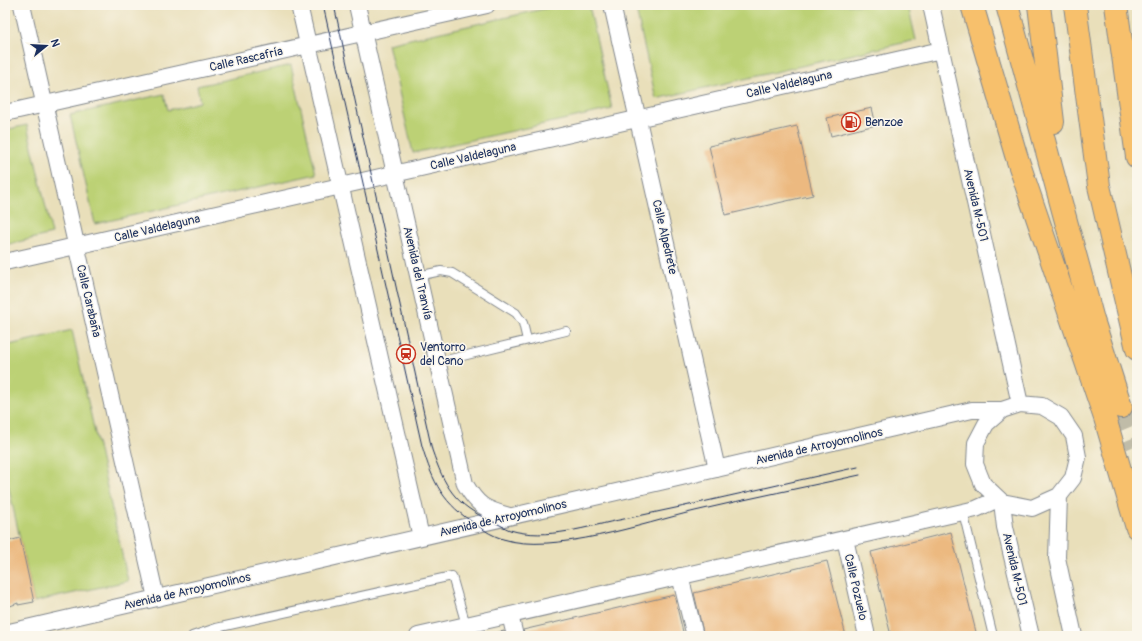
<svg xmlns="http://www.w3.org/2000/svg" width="1142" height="641" viewBox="0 0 1142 641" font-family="Pangolin,sans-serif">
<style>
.green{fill:#bcd174;stroke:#6c8069}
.building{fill:#ecb980}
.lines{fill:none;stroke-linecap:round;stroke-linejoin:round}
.motorway-tunnel{stroke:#c0bca8;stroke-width:22;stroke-dasharray:22 11;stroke-linecap:butt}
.service-casing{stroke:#82878c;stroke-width:10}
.minor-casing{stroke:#82878c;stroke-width:18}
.motorway-casing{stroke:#82878c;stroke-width:24}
.service{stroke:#fff;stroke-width:8}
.minor{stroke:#fff;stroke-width:16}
.motorway{stroke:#f7c06c;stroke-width:22}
.tram{stroke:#1b2f5e;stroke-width:1}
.labels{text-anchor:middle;stroke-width:3;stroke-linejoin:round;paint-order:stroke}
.street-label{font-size:12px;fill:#1b2f5e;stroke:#fbf7ec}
.poi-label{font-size:12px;fill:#1b2f5e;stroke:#fbf7ec;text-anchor:start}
</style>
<rect width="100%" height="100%" fill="#fbf7ec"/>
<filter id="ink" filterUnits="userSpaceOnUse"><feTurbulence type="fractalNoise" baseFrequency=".025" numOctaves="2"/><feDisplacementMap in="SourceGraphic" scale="8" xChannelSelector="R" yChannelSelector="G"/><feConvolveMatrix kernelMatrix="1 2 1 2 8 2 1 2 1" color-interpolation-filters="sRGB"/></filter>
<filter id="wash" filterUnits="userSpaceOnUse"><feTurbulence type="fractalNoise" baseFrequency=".012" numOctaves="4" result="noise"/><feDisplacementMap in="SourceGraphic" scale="16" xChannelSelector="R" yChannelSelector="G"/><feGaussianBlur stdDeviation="0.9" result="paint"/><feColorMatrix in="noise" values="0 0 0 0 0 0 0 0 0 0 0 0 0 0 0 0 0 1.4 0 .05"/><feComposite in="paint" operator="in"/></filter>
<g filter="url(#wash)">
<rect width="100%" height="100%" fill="#e9dfba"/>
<path class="green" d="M 561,5 L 589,5 L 612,109 L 413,153 L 388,44 Z
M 635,5 L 908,5 L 916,40 L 656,99 Z
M 291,65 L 316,174 L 95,224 L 70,115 L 164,94 L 168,110 L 200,102 L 197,86 Z
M 27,125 L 52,234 L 5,245 L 5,130 Z
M 72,330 L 128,581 L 34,602 L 5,471 L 5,346 Z"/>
<g id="blocks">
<path class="building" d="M 872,108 L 876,125 L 831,136 L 827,118 Z
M 797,126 L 813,195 L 725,215 L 709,146 Z
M 951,532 L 977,636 L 891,636 L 871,552 Z
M 20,538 L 34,602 L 18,605 L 18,603 L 5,608 L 5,542 Z
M 827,561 L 846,636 L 704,636 L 694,593 Z
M 674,595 L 684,636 L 525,636 L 523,630 Z
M 504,631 L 505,636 L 487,636 L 487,635 Z"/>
</g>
</g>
<g filter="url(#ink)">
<use href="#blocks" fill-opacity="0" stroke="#82878c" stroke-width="1"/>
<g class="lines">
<path class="motorway-tunnel" d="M 1121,407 L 1137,445"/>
<defs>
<path id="service" d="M 418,276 L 441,271 L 452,273 L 516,313 L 523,323 L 527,340
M 438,362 L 566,331
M 963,512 L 993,636
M 192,636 L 216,628 L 452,576 L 466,625"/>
<path id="minor" d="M 22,5 L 156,598
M 299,5 L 421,537
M 357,5 L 465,484 C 478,506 484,509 509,516
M 612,5 L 717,469
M 931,5 L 1020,404
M 5,113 L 487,5
M 5,262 L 941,50
M 1059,496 L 1057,558 L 1074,636
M 1002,502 L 1005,527 L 1031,636
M 845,539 L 867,636
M 680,576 L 695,636
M 510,615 L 515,636
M 5,633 L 972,410 L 1002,410 L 1020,404 L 1042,406 L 1061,417 L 1074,436 L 1078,457 L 1073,478 L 1059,496 L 1032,508 L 1002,502 L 983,484 L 975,464 L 976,443 L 986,424 L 1002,410
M 418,636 L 976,509 L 998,499"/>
<path id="motorway" d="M 972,5 L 1016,155 L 1105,418 L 1137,528
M 1007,5 L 1093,320 L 1121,407
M 1039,5 L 1053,122
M 1075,5 L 1099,186 L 1137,349
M 1116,5 L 1137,157"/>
</defs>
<use href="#service" class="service-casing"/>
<use href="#minor" class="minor-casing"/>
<use href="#motorway" class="motorway-casing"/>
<use href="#service" class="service"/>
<use href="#minor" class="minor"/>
<use href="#motorway" class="motorway"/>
<path class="tram" d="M 323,5 L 422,446 C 433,483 443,504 477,525 C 485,531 493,536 503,539 C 553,555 644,523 695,511 C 750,498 805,487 860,475
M 334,5 L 432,450 C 445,487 454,504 491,521 C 498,523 504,528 510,530 C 547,541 588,526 624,519 C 702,503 780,484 858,467"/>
</g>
</g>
<defs>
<symbol id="fuel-ring" viewBox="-11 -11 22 22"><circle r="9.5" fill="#fbf7ec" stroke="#c8321e" stroke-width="1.5"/><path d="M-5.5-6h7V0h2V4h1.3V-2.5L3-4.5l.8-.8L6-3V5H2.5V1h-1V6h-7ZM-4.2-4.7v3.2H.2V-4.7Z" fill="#c8321e"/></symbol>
<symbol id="station-ring" viewBox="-11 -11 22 22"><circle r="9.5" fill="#fbf7ec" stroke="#c8321e" stroke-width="1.5"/><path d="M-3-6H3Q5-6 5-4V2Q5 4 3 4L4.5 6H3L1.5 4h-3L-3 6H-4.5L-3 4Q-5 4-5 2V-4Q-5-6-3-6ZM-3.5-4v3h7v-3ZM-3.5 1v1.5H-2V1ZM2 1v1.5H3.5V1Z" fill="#c8321e"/></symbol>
</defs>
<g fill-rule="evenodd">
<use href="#fuel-ring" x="840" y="111" width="22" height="22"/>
<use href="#station-ring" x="395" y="343" width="22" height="22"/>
</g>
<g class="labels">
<g class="street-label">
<text transform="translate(246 59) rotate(-13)" y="4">Calle Rascafría</text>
<text transform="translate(789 84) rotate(-13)" y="4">Calle Valdelaguna</text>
<text transform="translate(473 156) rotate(-13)" y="4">Calle Valdelaguna</text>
<text transform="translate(976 205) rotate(77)" y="4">Avenida M-501</text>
<text transform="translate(157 228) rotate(-13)" y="4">Calle Valdelaguna</text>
<text transform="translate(665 237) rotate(77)" y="4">Calle Alpedrete</text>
<text transform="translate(418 273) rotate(77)" y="4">Avenida del Tranvía</text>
<text transform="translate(89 301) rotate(77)" y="4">Calle Carabaña</text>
<text transform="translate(819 446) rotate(-13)" y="4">Avenida de Arroyomolinos</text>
<text transform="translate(503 518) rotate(-13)" y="4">Avenida de Arroyomolinos</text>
<text transform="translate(1015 569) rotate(77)" y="4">Avenida M-501</text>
<text transform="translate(856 587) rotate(77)" y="4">Calle Pozuelo</text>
<text transform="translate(187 591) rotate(-13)" y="4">Avenida de Arroyomolinos</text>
</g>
<g class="poi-label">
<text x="865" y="126">Benzoe</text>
<text x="420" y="351">Ventorro<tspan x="420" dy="14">del Cano</tspan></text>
</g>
</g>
<rect width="1142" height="641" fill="none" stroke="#fbf7ec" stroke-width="20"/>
<g transform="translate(46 46) rotate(72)" stroke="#fbf7ec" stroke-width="3" paint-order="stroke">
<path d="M0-3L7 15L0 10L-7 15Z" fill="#1b2f5e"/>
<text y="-6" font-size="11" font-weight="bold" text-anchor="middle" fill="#1b2f5e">N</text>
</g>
</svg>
